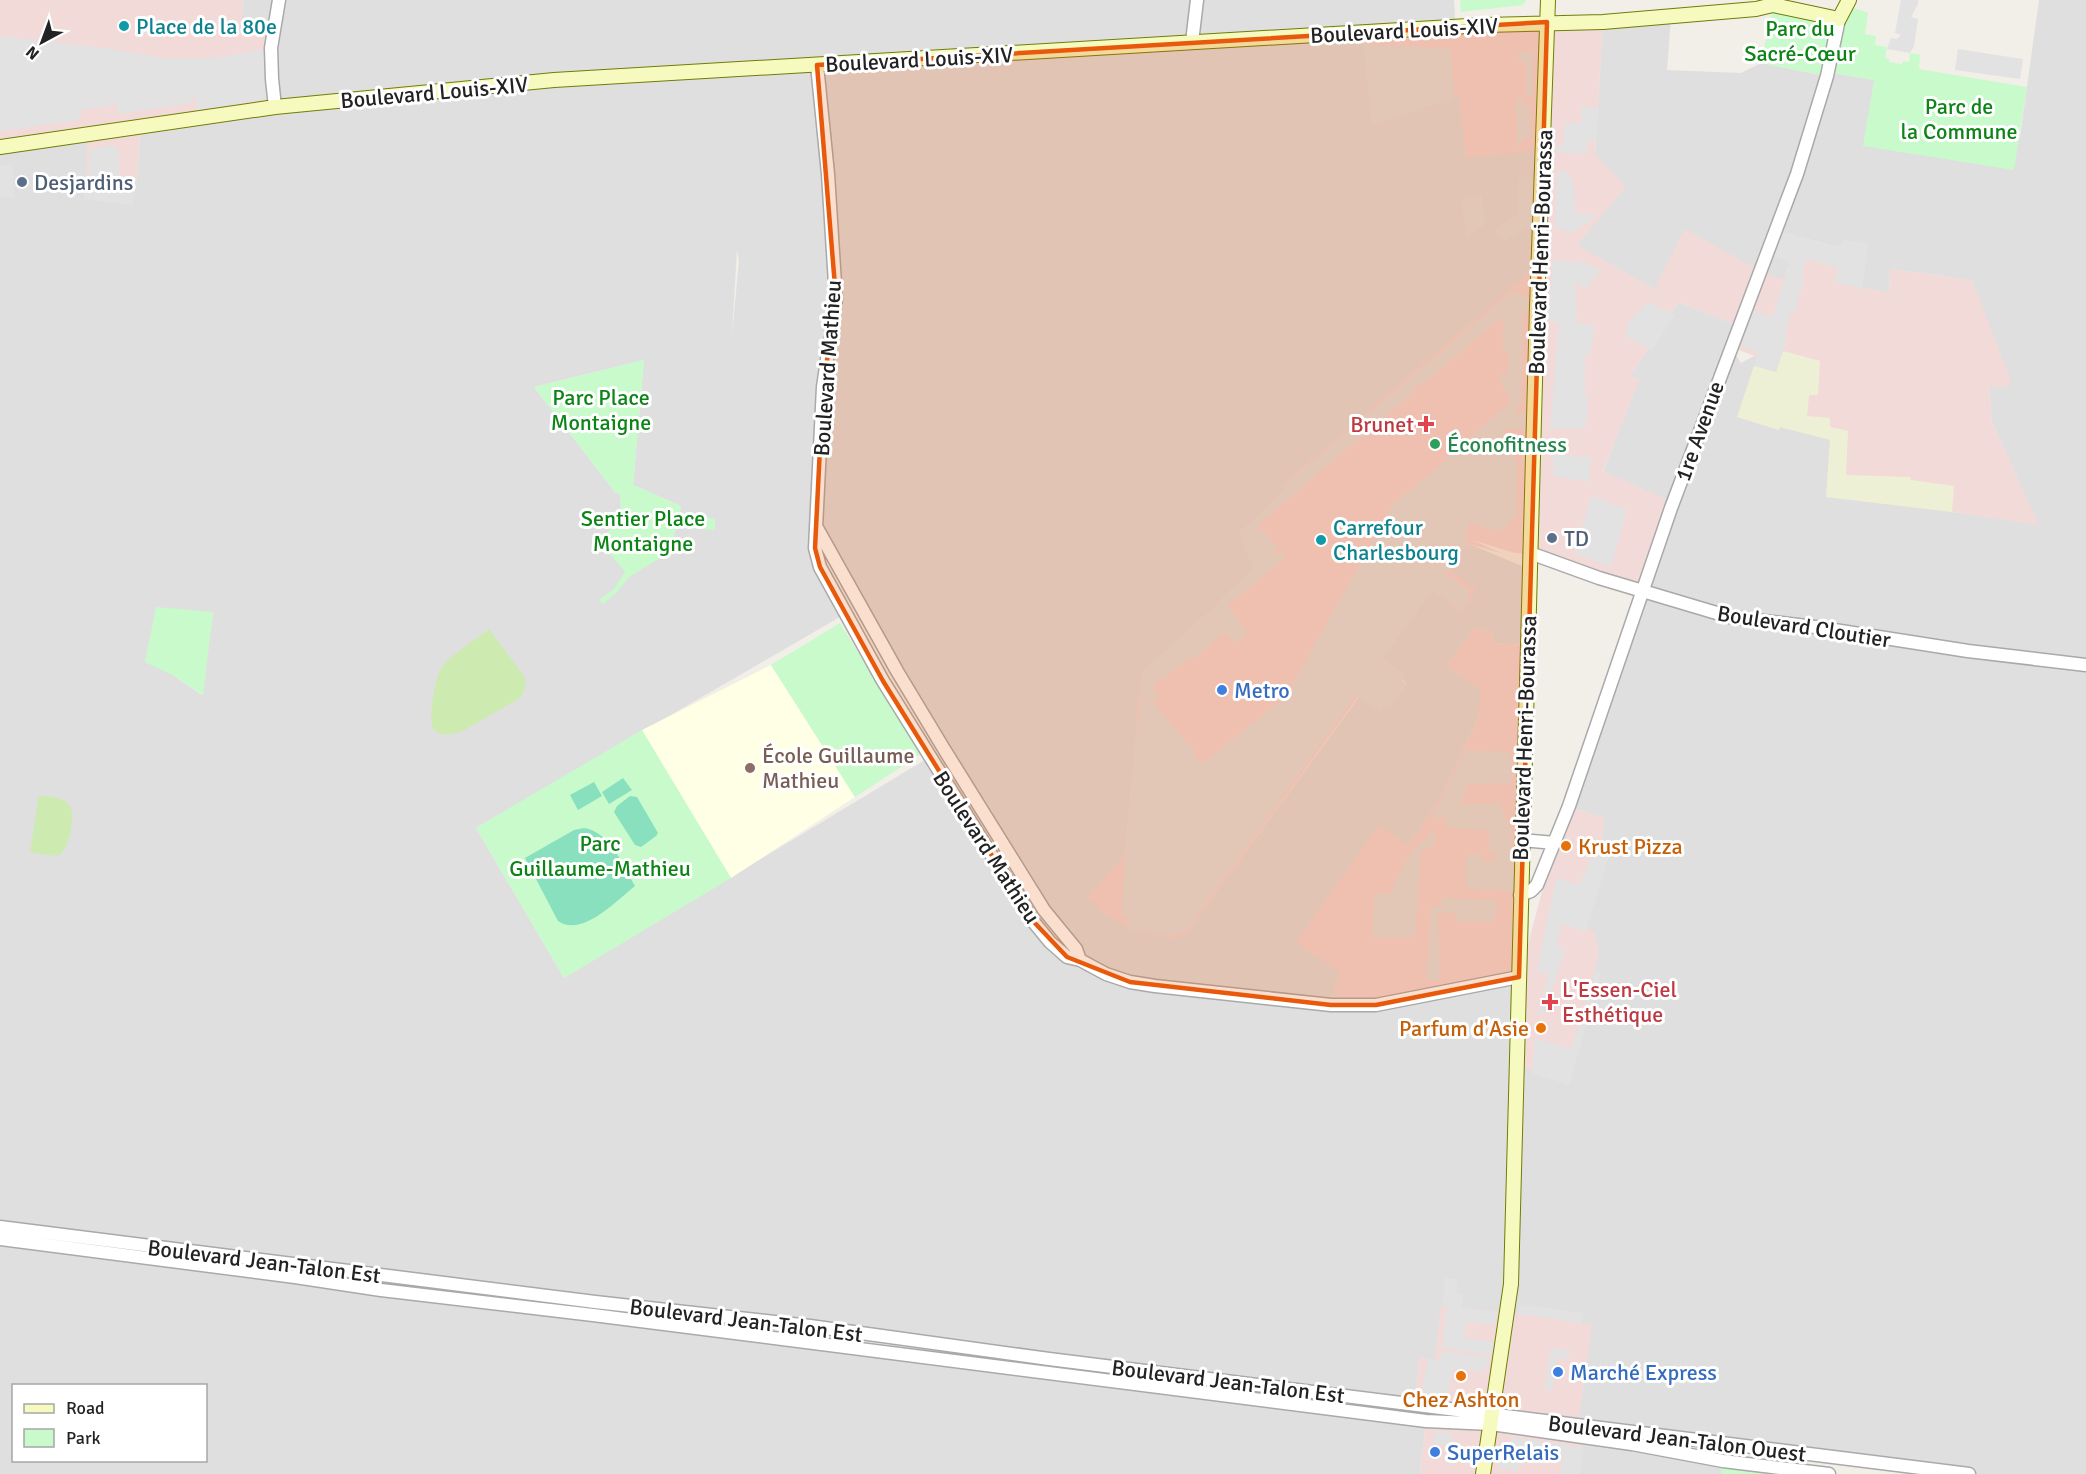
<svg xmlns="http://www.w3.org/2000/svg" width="2086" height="1474" viewBox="0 0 2086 1474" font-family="Signika,sans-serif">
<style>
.residential{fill:#e0dfdf;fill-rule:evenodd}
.commercial{fill:#f2dad9}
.education{fill:#ffffe5}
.farmland{fill:#eef0d5}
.grass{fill:#cdebb0}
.park{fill:#c8facc}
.pitch{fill:#88e0be}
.parking{fill:#e2e2e2;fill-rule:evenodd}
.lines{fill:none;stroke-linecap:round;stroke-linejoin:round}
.tertiary-casing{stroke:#a9a9a9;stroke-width:15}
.secondary-casing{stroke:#707d05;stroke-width:16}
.tertiary{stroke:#fff;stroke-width:12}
.secondary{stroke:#f7fabf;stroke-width:14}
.marked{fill:#e8590c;fill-opacity:0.2;stroke:#e8590c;stroke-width:4.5;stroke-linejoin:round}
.culture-dot{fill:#0f9aa8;stroke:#fff;stroke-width:2}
.service-dot{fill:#5c6f8a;stroke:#fff;stroke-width:2}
.health-dot{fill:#e0444e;stroke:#fff;stroke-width:2}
.leisure-dot{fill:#2e9e5b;stroke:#fff;stroke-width:2}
.shop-dot{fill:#3f7fe0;stroke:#fff;stroke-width:2}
.education-dot{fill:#8d6e63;stroke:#fff;stroke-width:2}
.food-dot{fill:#e8710a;stroke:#fff;stroke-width:2}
.labels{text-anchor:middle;stroke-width:6;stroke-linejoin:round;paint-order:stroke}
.culture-label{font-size:22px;fill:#0d838f;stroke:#fff;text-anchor:start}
.park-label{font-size:22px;fill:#0c8416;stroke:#fff}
.street-label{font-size:22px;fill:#222;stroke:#fff}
.service-label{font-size:22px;fill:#4e5e75;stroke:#fff;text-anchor:start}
.health-label{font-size:22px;fill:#be3a42;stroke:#fff;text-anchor:end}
.leisure-label{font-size:22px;fill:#27864d;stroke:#fff;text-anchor:start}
.shop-label{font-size:22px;fill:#366cbe;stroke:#fff;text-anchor:start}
.education-label{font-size:22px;fill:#785e54;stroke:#fff;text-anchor:start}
.food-label{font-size:22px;fill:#c56008;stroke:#fff;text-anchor:start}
</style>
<rect width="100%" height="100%" fill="#f2efe9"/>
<path class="residential" d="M 243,0 L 1454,0 L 1459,95 L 1544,149 L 1538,266 L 1284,484 L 1286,488 L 1284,492 L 1239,533 L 1254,568 L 1192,628 L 1142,672 L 1125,855 L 1088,898 L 1187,932 L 1359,697 L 1380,712 L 1385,706 L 1389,709 L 1407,684 L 1382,659 L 1432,590 L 1461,611 L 1476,590 L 1448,569 L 1465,546 L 1472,545 L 1529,569 L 1527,645 L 1494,643 L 1493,635 L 1475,627 L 1447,665 L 1482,690 L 1478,719 L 1436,806 L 1408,846 L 1378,826 L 1331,1004 L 1376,1005 L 1585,929 L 1603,818 L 1569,806 L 1642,591 L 1603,472 L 1639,379 L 1630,377 L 1678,302 L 1739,326 L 1731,347 L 1741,363 L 1754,356 L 1757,357 L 1779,430 L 1780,426 L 1831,439 L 1952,512 L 2038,524 L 1992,422 L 1989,387 L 1971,280 L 1890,269 L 1889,293 L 1862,288 L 1868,243 L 1843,241 L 1842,248 L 1776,231 L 1790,263 L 1783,280 L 1654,289 L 1576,245 L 1595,154 L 1603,22 L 1671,17 L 1667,70 L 1741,73 L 1761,63 L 1826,76 L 1828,72 L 1874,80 L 2020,137 L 2039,0 L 2086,0 L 2086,1474 L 1969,1474 L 1578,1426 L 1435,1361 L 1420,1358 L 1414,1404 L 0,1227 L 0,147 L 88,135 L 132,205 L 137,179 L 140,128 L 273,32 L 240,32 ZM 737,250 L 739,261 L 732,334 L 732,333 ZM 644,360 L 633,485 L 681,506 L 670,552 L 621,507 L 620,495 L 614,491 L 534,387 ZM 818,529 L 1061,933 L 1079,959 L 1050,942 L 928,758 L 564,978 L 476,828 L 845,614 L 815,548 ZM 213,612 L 202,695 L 174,676 Z
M 0,1239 L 1426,1421 L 1420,1474 L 0,1474 ZM 14,1386 L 206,1386 L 206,1460 L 14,1460 Z
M 1582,1438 L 1723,1461 L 1721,1474 L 1576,1474 Z"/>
<path class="commercial" d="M 0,0 L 243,0 L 241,32 L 274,32 L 275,107 L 140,128 L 137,179 L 132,205 L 84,199 L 88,135 L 0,147 Z
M 1603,22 L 1595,154 L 1626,187 L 1577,245 L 1654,289 L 1685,229 L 1760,271 L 1783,280 L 1790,263 L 1767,253 L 1776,231 L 1841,248 L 1843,240 L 1868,243 L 1862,288 L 1889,292 L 1890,269 L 1972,280 L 2011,381 L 2008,387 L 1989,387 L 1992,422 L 2039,525 L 1952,512 L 1826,497 L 1830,440 L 1780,427 L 1779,430 L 1737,417 L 1757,357 L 1731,347 L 1738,326 L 1678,302 L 1630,377 L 1640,379 L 1603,471 L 1673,502 L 1642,591 L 1530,553 L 1515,553 L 1472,540 L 1501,553 L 1473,545 L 1465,546 L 1448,569 L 1477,590 L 1461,611 L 1432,590 L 1383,659 L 1406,676 L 1402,681 L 1407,685 L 1389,709 L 1385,706 L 1380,712 L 1358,697 L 1187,932 L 1175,939 L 1126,927 L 1103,912 L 1088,897 L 1125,855 L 1142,672 L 1192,628 L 1254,568 L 1239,533 L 1284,492 L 1286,488 L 1283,484 L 1538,265 L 1544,150 L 1466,158 L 1459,95 L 1372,126 L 1362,32 Z
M 1475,627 L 1493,635 L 1494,643 L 1527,645 L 1520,974 L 1555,843 L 1569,806 L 1604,818 L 1601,862 L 1585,929 L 1595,931 L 1599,955 L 1564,1081 L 1516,1065 L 1518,978 L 1437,993 L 1331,1005 L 1339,972 L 1296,942 L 1379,825 L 1408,846 L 1436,806 L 1478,719 L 1481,690 L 1447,665 Z
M 1441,1306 L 1507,1312 L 1592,1325 L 1578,1426 L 1414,1404 L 1419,1358 L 1435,1360 Z
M 1426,1421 L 1582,1438 L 1576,1474 L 1420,1474 Z"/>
<path class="education" d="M 771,665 L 855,797 L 731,878 L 642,730 Z"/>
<path class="farmland" d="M 1783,351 L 1820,361 L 1818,395 L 1809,395 L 1807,416 L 1830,418 L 1830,427 L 1848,431 L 1846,475 L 1910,477 L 1911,480 L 1954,486 L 1952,512 L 1826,497 L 1830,440 L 1780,427 L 1779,430 L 1737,417 L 1754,366 L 1776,372 Z"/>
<path class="grass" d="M 489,629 L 524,676 C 527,685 525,691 520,698 L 461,732 C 453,734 441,737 434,730 C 427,723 435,675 442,667 C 454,652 474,641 489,629 Z
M 39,795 C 49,797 63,796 70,806 C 76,814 69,851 59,855 C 51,857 38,853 30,852 Z"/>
<path class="park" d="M 1460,0 L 1526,0 L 1523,5 L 1461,12 Z
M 1773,5 L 1838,19 L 1846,5 L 1868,13 L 1865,34 L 1876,36 L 1875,45 L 1887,47 L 1885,58 L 1889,59 L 1889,62 L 1902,64 L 1903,61 L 1909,62 L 1910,53 L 1920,55 L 1919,69 L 2027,87 L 2014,170 L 1863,146 L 1874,80 L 1828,72 L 1827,76 L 1761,63 Z
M 644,360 L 633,485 L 681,506 L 680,512 L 715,519 L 715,530 L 676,527 L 670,552 L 629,577 L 617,592 L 603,604 L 599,600 L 614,589 L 625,572 L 602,544 L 621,507 L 620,495 L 614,491 L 534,387 Z
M 156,607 L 213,612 L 203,695 L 174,676 L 145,662 Z
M 840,623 L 921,754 L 855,797 L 771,665 Z
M 642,730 L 731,878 L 564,978 L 476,828 Z
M 1723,1461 L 1794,1474 L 1721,1474 Z"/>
<path class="pitch" d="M 623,778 L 632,790 L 609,804 L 602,792 Z
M 594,782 L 602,796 L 578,810 L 570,795 Z
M 630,796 L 637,797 L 658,833 L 656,836 L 641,847 L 635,845 L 614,812 L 617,806 Z
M 584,828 C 610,832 623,865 635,886 C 617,900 582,938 558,921 L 525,858 L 574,830 Z"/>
<path class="parking" d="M 1901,0 L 1918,0 L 1918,4 L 1911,17 L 1918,19 L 1914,46 L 1910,53 L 1887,49 L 1891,38 L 1897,39 L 1901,35 L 1895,33 Z
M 0,36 L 110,49 L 160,58 L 214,58 L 271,48 L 275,98 L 197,110 L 195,97 L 191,98 L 191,103 L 118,114 L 118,104 L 81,110 L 79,120 L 0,131 Z
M 1363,44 L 1451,49 L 1454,97 L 1372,126 Z
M 1958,49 L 2023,59 L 2020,79 L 1955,70 Z
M 1519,52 L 1533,52 L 1533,95 L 1526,95 L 1526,62 L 1519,61 Z
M 1516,98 L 1525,99 L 1523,106 L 1530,106 L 1531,138 L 1525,137 L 1517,147 Z
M 1582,107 L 1597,108 L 1596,141 L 1588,141 L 1587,154 L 1556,152 L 1556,146 L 1564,146 L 1565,123 L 1581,124 Z
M 115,145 L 120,154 L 118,166 L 120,167 L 119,175 L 137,179 L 132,205 L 84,199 L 91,149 Z
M 12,163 L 14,197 L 0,197 L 0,166 Z
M 1557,172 L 1566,172 L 1574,183 L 1575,214 L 1599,215 L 1573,232 L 1555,228 Z
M 1519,177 L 1532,177 L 1532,225 L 1503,242 L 1495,230 L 1518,213 Z
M 1482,195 L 1485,224 L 1467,236 L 1461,198 Z
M 1782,233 L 1841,248 L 1843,240 L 1868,243 L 1862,288 L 1834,283 L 1838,268 L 1806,259 L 1801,277 L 1804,278 L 1795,312 L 1791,311 L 1784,338 L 1787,339 L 1776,372 L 1754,366 L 1758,352 L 1740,346 L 1745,334 L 1741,333 L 1751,309 L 1772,318 L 1790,263 L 1773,256 Z
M 1553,260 L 1585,263 L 1601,271 L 1584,290 L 1575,280 L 1577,323 L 1594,325 L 1590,354 L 1585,354 L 1585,395 L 1589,396 L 1585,428 L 1550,429 L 1559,324 L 1548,320 Z
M 1515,289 L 1521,296 L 1528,296 L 1528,313 L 1523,310 L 1521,405 L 1516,406 L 1518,415 L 1525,411 L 1525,431 L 1520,428 L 1503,430 L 1517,465 L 1516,516 L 1500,532 L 1468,522 L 1465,546 L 1445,573 L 1470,591 L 1467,595 L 1470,597 L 1461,609 L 1432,590 L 1383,659 L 1406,676 L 1402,681 L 1407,685 L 1389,709 L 1385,706 L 1380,712 L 1356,695 L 1185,931 L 1173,936 L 1143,930 L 1139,933 L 1128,929 L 1126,915 L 1121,915 L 1137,723 L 1141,722 L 1140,704 L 1145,697 L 1140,696 L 1142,672 L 1192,628 L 1254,568 L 1239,533 L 1284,492 L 1284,485 ZM 1503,318 L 1503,351 L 1509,352 L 1507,373 L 1500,373 L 1500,382 L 1510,398 L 1509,403 L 1449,456 L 1446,460 L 1394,503 L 1292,685 L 1280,701 L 1202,764 L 1194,755 L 1195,752 L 1153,702 L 1159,696 L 1153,689 L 1159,677 L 1162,680 L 1190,657 L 1193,660 L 1224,633 L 1236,643 L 1248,632 L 1227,606 L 1286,557 L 1281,552 L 1276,556 L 1273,554 L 1278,548 L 1263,530 L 1258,534 L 1259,524 L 1413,393 L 1412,391 L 1417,386 L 1424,381 L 1426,382 L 1497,321 L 1498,322 Z
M 1648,302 L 1675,315 L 1652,350 L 1626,336 L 1629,321 Z
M 1553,454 L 1591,457 L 1589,482 L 1553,476 Z
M 1592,496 L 1627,510 L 1611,567 L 1574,553 Z
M 1465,750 L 1510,752 L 1511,783 L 1467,784 L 1461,805 L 1499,802 L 1511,830 L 1514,891 L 1466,888 L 1466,855 L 1482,853 L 1481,861 L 1496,861 L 1496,853 L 1489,853 L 1489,830 L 1447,828 L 1446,817 L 1432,818 Z
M 1434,830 L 1435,846 L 1421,850 L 1415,937 L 1372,938 L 1374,894 L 1390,893 L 1410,854 Z
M 1599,841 L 1612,846 L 1586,931 L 1561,924 L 1557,946 L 1565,949 L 1543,1016 L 1538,1013 L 1549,974 L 1537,972 L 1556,878 L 1579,885 Z
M 1442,898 L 1497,900 L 1494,922 L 1456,921 L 1457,913 L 1438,912 L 1440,980 L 1426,980 L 1431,906 L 1441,906 Z
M 1596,971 L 1601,973 L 1569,1085 L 1532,1073 L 1535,1038 L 1571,1049 Z
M 1445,1278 L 1457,1279 L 1456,1293 L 1463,1294 L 1462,1308 L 1497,1312 L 1496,1325 L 1466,1321 L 1464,1338 L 1494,1342 L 1492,1355 L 1442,1348 L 1447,1307 L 1442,1306 Z
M 1519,1304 L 1583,1313 L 1582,1323 L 1518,1314 Z
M 1551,1348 L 1570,1351 L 1568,1359 L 1557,1358 L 1552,1391 L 1545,1389 Z
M 1442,1352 L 1489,1357 L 1485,1371 L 1453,1369 L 1446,1397 L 1421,1396 L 1428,1359 L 1439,1361 Z
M 1435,1431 L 1452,1433 L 1450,1446 L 1434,1444 Z
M 1513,1437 L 1584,1448 L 1580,1474 L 1560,1474 L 1562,1459 L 1540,1455 L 1538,1464 L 1519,1461 L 1518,1471 L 1499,1468 L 1503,1443 L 1511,1444 Z"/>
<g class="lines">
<defs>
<path id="tertiary" d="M 1192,42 L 1197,0
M 817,65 L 828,174 L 836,299 L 823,387 L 815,548 L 820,567 L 883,681 L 1032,920 L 1050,942 L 1067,957 L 1080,960 L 1106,974 L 1130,982 L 1155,986 L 1331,1005 L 1376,1005 L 1519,977
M 275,107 L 272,79 L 271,48 L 279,0
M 817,528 L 897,671 L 944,749 L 1044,910 L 1076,949 L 1080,960
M 1530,553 L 1599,578 L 1730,617 L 1815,627 L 1968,651 L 2086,665
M 1522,840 L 1555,843
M 1520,895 L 1531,891 L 1537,885 L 1569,806 L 1671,508 L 1797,174 L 1827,76 L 1839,19
M 0,1227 L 595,1302 L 810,1326 L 1049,1359 L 1969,1474
M 0,1239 L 295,1277 L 381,1290 L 593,1315 L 1426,1421 L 1491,1424 L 1632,1444 L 1723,1461 L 1829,1474"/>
<path id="secondary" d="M 0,147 L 275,107 L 554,80 L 1485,25 L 1603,22 L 1756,9 L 1773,5 L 1839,19 L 1849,0
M 1483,1474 L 1511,1284 L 1537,306 L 1548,0"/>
</defs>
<use href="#tertiary" class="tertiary-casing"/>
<use href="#secondary" class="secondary-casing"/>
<use href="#tertiary" class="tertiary"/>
<use href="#secondary" class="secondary"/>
</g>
<path class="marked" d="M 1547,22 L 1519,977 L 1376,1005 L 1331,1005 L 1130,982 L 1067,957 L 1032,920 L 883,681 L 820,567 L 815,548 L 823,387 L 836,299 L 817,65 Z"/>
<g class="culture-dot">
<circle cx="124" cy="26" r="6"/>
<circle cx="1321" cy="540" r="6"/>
</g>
<g class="service-dot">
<circle cx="22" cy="182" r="6"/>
<circle cx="1552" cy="538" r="6"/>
</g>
<g class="health-dot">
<path d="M1423 415h6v6h6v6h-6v6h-6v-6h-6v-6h6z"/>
<path d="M1547 993h6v6h6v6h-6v6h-6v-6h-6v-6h6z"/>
</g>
<circle class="leisure-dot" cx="1435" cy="444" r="6"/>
<g class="shop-dot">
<circle cx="1222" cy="690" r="6"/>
<circle cx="1558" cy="1372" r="6"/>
<circle cx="1435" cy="1452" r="6"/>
</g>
<circle class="education-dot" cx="750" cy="768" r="6"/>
<g class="food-dot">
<circle cx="1566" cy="846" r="6"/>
<circle cx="1541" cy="1028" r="6"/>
<circle cx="1461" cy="1376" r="6"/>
</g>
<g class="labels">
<g class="culture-label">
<text x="136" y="34">Place de la 80e</text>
<text x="1333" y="535">Carrefour<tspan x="1333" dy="25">Charlesbourg</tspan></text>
</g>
<g class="park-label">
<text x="1800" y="36">Parc du<tspan x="1800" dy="25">Sacré-Cœur</tspan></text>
<text x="1959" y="114">Parc de<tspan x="1959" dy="25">la Commune</tspan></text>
<text x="601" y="405">Parc Place<tspan x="601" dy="25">Montaigne</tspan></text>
<text x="643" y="526">Sentier Place<tspan x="643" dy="25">Montaigne</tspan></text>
<text x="600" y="851">Parc<tspan x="600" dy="25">Guillaume-Mathieu</tspan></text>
</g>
<g class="street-label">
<text transform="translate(1404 30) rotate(-3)" y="8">Boulevard Louis-XIV</text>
<text transform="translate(919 59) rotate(-3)" y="8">Boulevard Louis-XIV</text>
<text transform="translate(434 92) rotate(-5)" y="8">Boulevard Louis-XIV</text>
<text transform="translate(1540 252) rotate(-88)" y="8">Boulevard Henri-Bourassa</text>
<text transform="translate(827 368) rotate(-86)" y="8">Boulevard Mathieu</text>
<text transform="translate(1699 431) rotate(-70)" y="8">1re Avenue</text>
<text transform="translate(1804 626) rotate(9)" y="8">Boulevard Cloutier</text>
<text transform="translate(1524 738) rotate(-88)" y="8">Boulevard Henri-Bourassa</text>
<text transform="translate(987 847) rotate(57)" y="8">Boulevard Mathieu</text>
<text transform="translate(264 1261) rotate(7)" y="8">Boulevard Jean-Talon Est</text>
<text transform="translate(746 1320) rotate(7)" y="8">Boulevard Jean-Talon Est</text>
<text transform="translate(1228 1381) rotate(7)" y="8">Boulevard Jean-Talon Est</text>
<text transform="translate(1677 1438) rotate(7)" y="8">Boulevard Jean-Talon Ouest</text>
</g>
<g class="service-label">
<text x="34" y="190">Desjardins</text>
<text x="1564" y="546">TD</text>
</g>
<g class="health-label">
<text x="1414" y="432">Brunet</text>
<text x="1562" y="997" text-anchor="start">L'Essen-Ciel<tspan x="1562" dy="25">Esthétique</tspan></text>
</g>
<g class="leisure-label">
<text x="1447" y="452">Éconofitness</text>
</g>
<g class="shop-label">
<text x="1234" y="698">Metro</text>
<text x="1570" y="1380">Marché Express</text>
<text x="1447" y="1460">SuperRelais</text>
</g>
<g class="education-label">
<text x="762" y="763">École Guillaume<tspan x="762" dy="25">Mathieu</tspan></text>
</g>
<g class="food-label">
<text x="1578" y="854">Krust Pizza</text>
<text x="1529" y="1036" text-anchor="end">Parfum d'Asie</text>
<text x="1461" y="1407" text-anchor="middle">Chez Ashton</text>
</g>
</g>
<rect x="12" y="1384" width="195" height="78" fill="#ffffff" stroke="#a7a7a7" stroke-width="1.5"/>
<rect x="24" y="1404" width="30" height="9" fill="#f7fabf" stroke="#a7a7a7" stroke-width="1.5"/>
<text x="66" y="1414" font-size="18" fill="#222222">Road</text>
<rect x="24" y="1429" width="30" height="18" fill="#c8facc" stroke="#a7a7a7" stroke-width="1.5"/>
<text x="66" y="1444" font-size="18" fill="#222222">Park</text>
<g transform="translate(42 42) rotate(221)" stroke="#ffffff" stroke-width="4.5" paint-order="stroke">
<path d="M0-4.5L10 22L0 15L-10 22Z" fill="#222222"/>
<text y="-9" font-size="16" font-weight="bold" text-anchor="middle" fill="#222222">N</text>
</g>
</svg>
